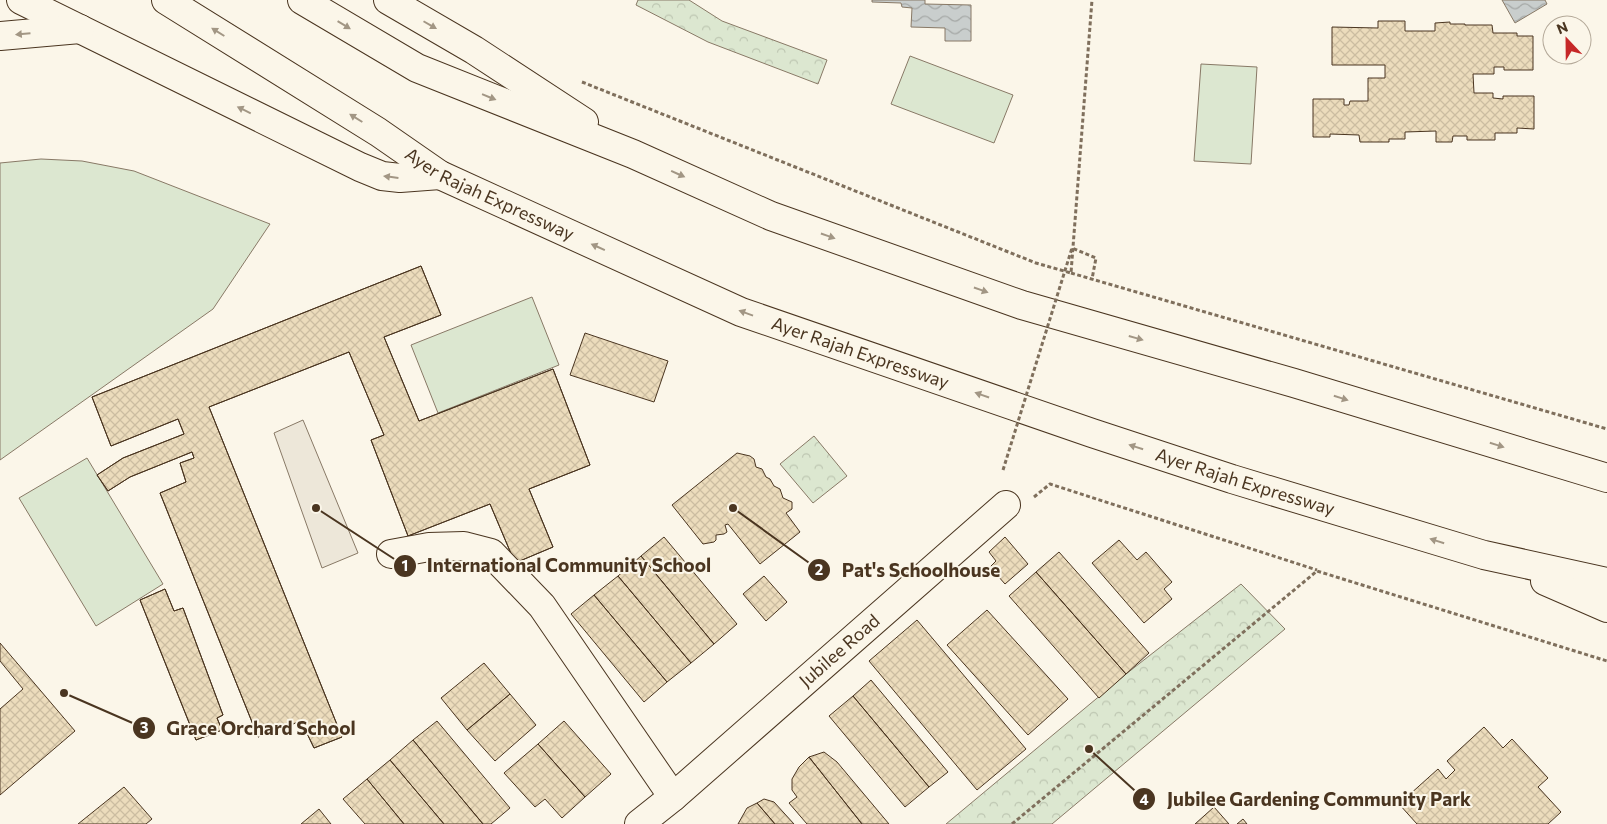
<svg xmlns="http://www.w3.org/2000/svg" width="1607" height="824" viewBox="0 0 1607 824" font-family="Commissioner,sans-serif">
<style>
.grass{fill:#dce7d0;stroke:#887966}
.park{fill:url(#park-crowns);stroke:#887966}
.parking{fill:#ede7d9;stroke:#887966}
.water{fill:url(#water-waves);stroke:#887966}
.building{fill:url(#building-cross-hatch);stroke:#4a3520}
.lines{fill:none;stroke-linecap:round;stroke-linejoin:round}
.minor-casing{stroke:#4a3520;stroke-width:30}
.highway-casing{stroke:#4a3520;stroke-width:30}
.path{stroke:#7f6f5c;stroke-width:3;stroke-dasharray:4 2.5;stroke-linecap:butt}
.minor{stroke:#fbf6e9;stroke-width:28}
.highway{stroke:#fbf6e9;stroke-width:28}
.path-bridge{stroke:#7f6f5c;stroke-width:3;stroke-dasharray:4 2.5;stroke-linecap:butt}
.oneway{fill:#a29684}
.labels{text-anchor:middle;stroke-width:4;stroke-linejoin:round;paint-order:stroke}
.street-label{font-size:18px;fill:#4a3520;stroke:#fbf6e9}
.leader{fill:none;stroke:#4a3520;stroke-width:2}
.callout-dot{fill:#4a3520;stroke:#fbf6e9;stroke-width:2}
.mark-label{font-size:15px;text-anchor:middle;font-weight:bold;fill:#fff}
.callout-label{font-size:19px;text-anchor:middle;font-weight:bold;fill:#4a3520;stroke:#fbf6e9;stroke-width:4;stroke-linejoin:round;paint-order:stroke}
</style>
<defs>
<pattern id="park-crowns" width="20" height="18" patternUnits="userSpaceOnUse" patternTransform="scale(1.25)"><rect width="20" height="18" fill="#dce7d0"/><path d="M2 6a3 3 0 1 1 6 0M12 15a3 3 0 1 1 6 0" fill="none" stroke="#bec7b2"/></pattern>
<pattern id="water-waves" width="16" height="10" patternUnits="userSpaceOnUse" patternTransform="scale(1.25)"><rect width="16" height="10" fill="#c9cecd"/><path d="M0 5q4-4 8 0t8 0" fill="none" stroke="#a5a8a6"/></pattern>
<pattern id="building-cross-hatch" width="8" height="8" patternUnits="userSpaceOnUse" patternTransform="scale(1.25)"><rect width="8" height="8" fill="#ecdcbc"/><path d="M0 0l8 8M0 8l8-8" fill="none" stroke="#ccbda1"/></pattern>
</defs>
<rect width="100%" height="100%" fill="#fbf6e9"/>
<path class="grass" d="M 910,56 L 1013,95 L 994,143 L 891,104 Z
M 1201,64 L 1257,67 L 1251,164 L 1194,161 Z
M 41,159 L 82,161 L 134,171 L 270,224 L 213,309 L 0,460 L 0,163 Z
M 532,297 L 559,365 L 438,413 L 411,345 Z
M 87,458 L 163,584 L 96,626 L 19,498 Z"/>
<path class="park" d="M 638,0 L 689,0 L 722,21 L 827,60 L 818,84 L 708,42 L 636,5 Z
M 814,436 L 847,476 L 813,503 L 780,464 Z
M 1241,584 L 1285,629 L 1052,824 L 946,824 L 1126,674 Z"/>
<path class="parking" d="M 303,420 L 358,553 L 322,568 L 274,433 Z"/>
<path class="water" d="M 872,0 L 925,0 L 925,4 L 971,5 L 971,41 L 945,41 L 945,28 L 911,27 L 912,8 L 902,7 L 901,3 L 872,2 Z
M 1502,0 L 1545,0 L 1547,4 L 1515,23 Z"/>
<path class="building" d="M 1378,21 L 1405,21 L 1405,31 L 1435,31 L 1435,23 L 1450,22 L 1450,24 L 1465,24 L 1465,25 L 1492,25 L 1493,33 L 1517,33 L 1517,36 L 1533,36 L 1533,70 L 1504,70 L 1504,67 L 1494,67 L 1494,74 L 1473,74 L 1474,93 L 1493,93 L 1493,98 L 1503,99 L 1503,96 L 1534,96 L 1534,129 L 1517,128 L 1517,133 L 1495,133 L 1495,140 L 1467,140 L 1467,136 L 1453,136 L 1452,142 L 1436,142 L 1436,131 L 1405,132 L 1405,139 L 1389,139 L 1389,142 L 1360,142 L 1359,135 L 1330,134 L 1330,137 L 1313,137 L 1313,99 L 1344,99 L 1344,105 L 1349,105 L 1350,101 L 1368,101 L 1368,78 L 1385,78 L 1385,65 L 1332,65 L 1332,27 L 1378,28 Z
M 421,266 L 441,315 L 384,337 L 419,421 L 553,369 L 590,465 L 529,489 L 553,547 L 515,563 L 490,504 L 408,536 L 371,440 L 384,435 L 349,352 L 209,407 L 342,737 L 314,748 L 301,721 L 258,737 L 160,493 L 186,482 L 180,463 L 194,458 L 192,452 L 130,477 L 108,491 L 97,475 L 123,458 L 184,434 L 178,419 L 111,446 L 92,397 Z
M 421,266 L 441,315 L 384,337 L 419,421 L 553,369 L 590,465 L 529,489 L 553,547 L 515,563 L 490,504 L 408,536 L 371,440 L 384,435 L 349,352 L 209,407 L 342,737 L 314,748 L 301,721 L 258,737 L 160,493 L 186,482 L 180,463 L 194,458 L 192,452 L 130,477 L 108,491 L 97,475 L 123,458 L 184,434 L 178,419 L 111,446 L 92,397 Z
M 585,333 L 668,361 L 654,402 L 570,375 Z
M 737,453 L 750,456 L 754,459 L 756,467 L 762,469 L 766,477 L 770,479 L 774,486 L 780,489 L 783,498 L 792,502 L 792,509 L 786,513 L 800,532 L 760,564 L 728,524 L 725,525 L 727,532 L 724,534 L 716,535 L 716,540 L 714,542 L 703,544 L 672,505 Z
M 664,537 L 737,624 L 714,644 L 641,556 Z
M 1005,537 L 1028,564 L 1005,584 L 990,567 L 996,561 L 989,552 Z
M 1119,540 L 1137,560 L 1146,552 L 1172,582 L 1164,589 L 1172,599 L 1144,623 L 1092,563 Z
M 1059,552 L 1149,653 L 1126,674 L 1036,572 Z
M 641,556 L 714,644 L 691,663 L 618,576 Z
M 1036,572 L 1126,674 L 1099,698 L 1009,596 Z
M 618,576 L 691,663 L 667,682 L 594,595 Z
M 764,576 L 787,602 L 766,621 L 743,594 Z
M 165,589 L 174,611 L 183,608 L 223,715 L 217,718 L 222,730 L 196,740 L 140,600 Z
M 165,589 L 174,611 L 183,608 L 223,715 L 217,718 L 222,730 L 196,740 L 140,600 Z
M 594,595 L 667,682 L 644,702 L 571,614 Z
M 987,610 L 1068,699 L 1028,735 L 947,645 Z
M 917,620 L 1026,749 L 977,790 L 869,661 Z
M 0,643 L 75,731 L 0,795 L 0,709 L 23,689 L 0,661 Z
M 484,663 L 510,694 L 467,730 L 441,698 Z
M 871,680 L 948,772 L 929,787 L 853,696 Z
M 510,694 L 536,725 L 495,761 L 467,730 Z
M 853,696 L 929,787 L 905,807 L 829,716 Z
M 437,721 L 510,808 L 491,824 L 483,824 L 413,740 Z
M 564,721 L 611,774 L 585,797 L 538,744 Z
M 1484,727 L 1503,748 L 1512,739 L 1548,778 L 1538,787 L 1561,812 L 1548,824 L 1417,824 L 1399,804 L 1438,769 L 1446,779 L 1455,770 L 1447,761 Z
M 413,740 L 483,824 L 444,824 L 390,760 Z
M 538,744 L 585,797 L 562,818 L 545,799 L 535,807 L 504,773 Z
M 824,752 L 837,762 L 889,824 L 862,824 L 809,757 Z
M 809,757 L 862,824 L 807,824 L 789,803 L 797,797 L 792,790 L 792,779 L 799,767 Z
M 390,760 L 444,824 L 404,824 L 367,779 Z
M 367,779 L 404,824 L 365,824 L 343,799 Z
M 124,787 L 152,819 L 146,824 L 78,824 Z
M 764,799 L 774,802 L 794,824 L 775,824 L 757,803 Z
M 757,803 L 775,824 L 738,824 L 747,808 Z
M 1214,807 L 1229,824 L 1195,824 Z
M 319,809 L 331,824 L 301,824 Z
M 1243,819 L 1247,824 L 1237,824 Z"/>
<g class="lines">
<defs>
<g id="minor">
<path d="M 391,554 L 429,547 L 464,546 L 491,553 L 542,606 L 673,797"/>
<path id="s1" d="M 639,824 L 673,797 L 1006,505"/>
</g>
<g id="highway">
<path d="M 21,0 L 360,167 L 382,176 L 400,178 L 440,175"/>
<path id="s2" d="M 166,0 L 378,132 L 440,175 L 741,312 L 1092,433 L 1232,479 L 1484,555 L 1607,582"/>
<path d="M 302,0 L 417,68 L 633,154 L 771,216 L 1022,305 L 1294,383 L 1607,478"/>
<path d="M 388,0 L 474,50 L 584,122"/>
<path d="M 0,36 L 80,29"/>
<path d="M 1545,581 L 1607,608"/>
</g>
</defs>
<use href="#minor" class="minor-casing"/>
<use href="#highway" class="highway-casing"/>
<path class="path" d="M 582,82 L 1036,263 L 1071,273 L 1092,0
M 1071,273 L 1607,429
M 1034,497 L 1050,484 L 1317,570
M 1012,824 L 1317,571 L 1607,661"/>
<use href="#minor" class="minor"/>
<use href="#highway" class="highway"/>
<path class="path-bridge" d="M 1003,470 L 1072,248 L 1096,258 L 1092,279"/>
</g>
<defs><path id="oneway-solid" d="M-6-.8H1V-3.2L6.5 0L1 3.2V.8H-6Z" transform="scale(1.25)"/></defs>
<g class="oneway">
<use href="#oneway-solid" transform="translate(344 25) rotate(31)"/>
<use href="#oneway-solid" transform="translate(430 25) rotate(30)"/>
<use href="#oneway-solid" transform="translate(218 32) rotate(-148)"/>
<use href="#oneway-solid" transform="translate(23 34) rotate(175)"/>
<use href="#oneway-solid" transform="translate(489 97) rotate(22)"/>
<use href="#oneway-solid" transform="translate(244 110) rotate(-154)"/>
<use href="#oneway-solid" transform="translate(356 118) rotate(-148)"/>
<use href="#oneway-solid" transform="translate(678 174) rotate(24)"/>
<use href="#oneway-solid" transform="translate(391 177) rotate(-173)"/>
<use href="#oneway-solid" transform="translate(828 236) rotate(19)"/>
<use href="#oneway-solid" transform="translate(598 247) rotate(-156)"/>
<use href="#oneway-solid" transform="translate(981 290) rotate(19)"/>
<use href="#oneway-solid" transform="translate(746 313) rotate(-160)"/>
<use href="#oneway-solid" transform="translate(1136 338) rotate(16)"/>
<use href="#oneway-solid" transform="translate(982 395) rotate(-161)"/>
<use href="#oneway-solid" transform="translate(1341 398) rotate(17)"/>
<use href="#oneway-solid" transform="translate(1497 445) rotate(17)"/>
<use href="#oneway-solid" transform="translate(1136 447) rotate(-162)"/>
<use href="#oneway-solid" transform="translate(1437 541) rotate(-163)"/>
</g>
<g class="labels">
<g class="street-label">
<text dy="6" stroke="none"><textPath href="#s2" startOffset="378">Ayer Rajah Expressway</textPath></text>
<text dy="6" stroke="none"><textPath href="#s2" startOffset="782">Ayer Rajah Expressway</textPath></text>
<text dy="6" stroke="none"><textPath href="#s2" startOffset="1188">Ayer Rajah Expressway</textPath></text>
<text dy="6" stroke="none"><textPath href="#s1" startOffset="265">Jubilee Road</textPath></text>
</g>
</g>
<path class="leader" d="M316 508L405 566M733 508L819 570M64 693L144 728M1089 749L1144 799"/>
<g class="callout-dot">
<circle cx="316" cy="508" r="5"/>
<circle cx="733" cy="508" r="5"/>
<circle cx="64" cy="693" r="5"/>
<circle cx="1089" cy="749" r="5"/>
<circle cx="405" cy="566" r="12"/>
<circle cx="819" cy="570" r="12"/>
<circle cx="144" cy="728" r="12"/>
<circle cx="1144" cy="799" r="12"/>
</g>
<g class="mark-label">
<text x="405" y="571">1</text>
<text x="819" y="575">2</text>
<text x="144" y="733">3</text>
<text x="1144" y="805">4</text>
</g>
<g class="callout-label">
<text x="569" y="572">International Community School</text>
<text x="921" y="577">Pat's Schoolhouse</text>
<text x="261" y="735">Grace Orchard School</text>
<text x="1319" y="806">Jubilee Gardening Community Park</text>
</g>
<g transform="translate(1567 40) rotate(338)"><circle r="24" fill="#fbf6e9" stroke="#b4a999"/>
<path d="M0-4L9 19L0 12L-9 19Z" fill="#c62828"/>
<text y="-8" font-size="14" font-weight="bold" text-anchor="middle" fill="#4a3520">N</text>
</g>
</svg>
